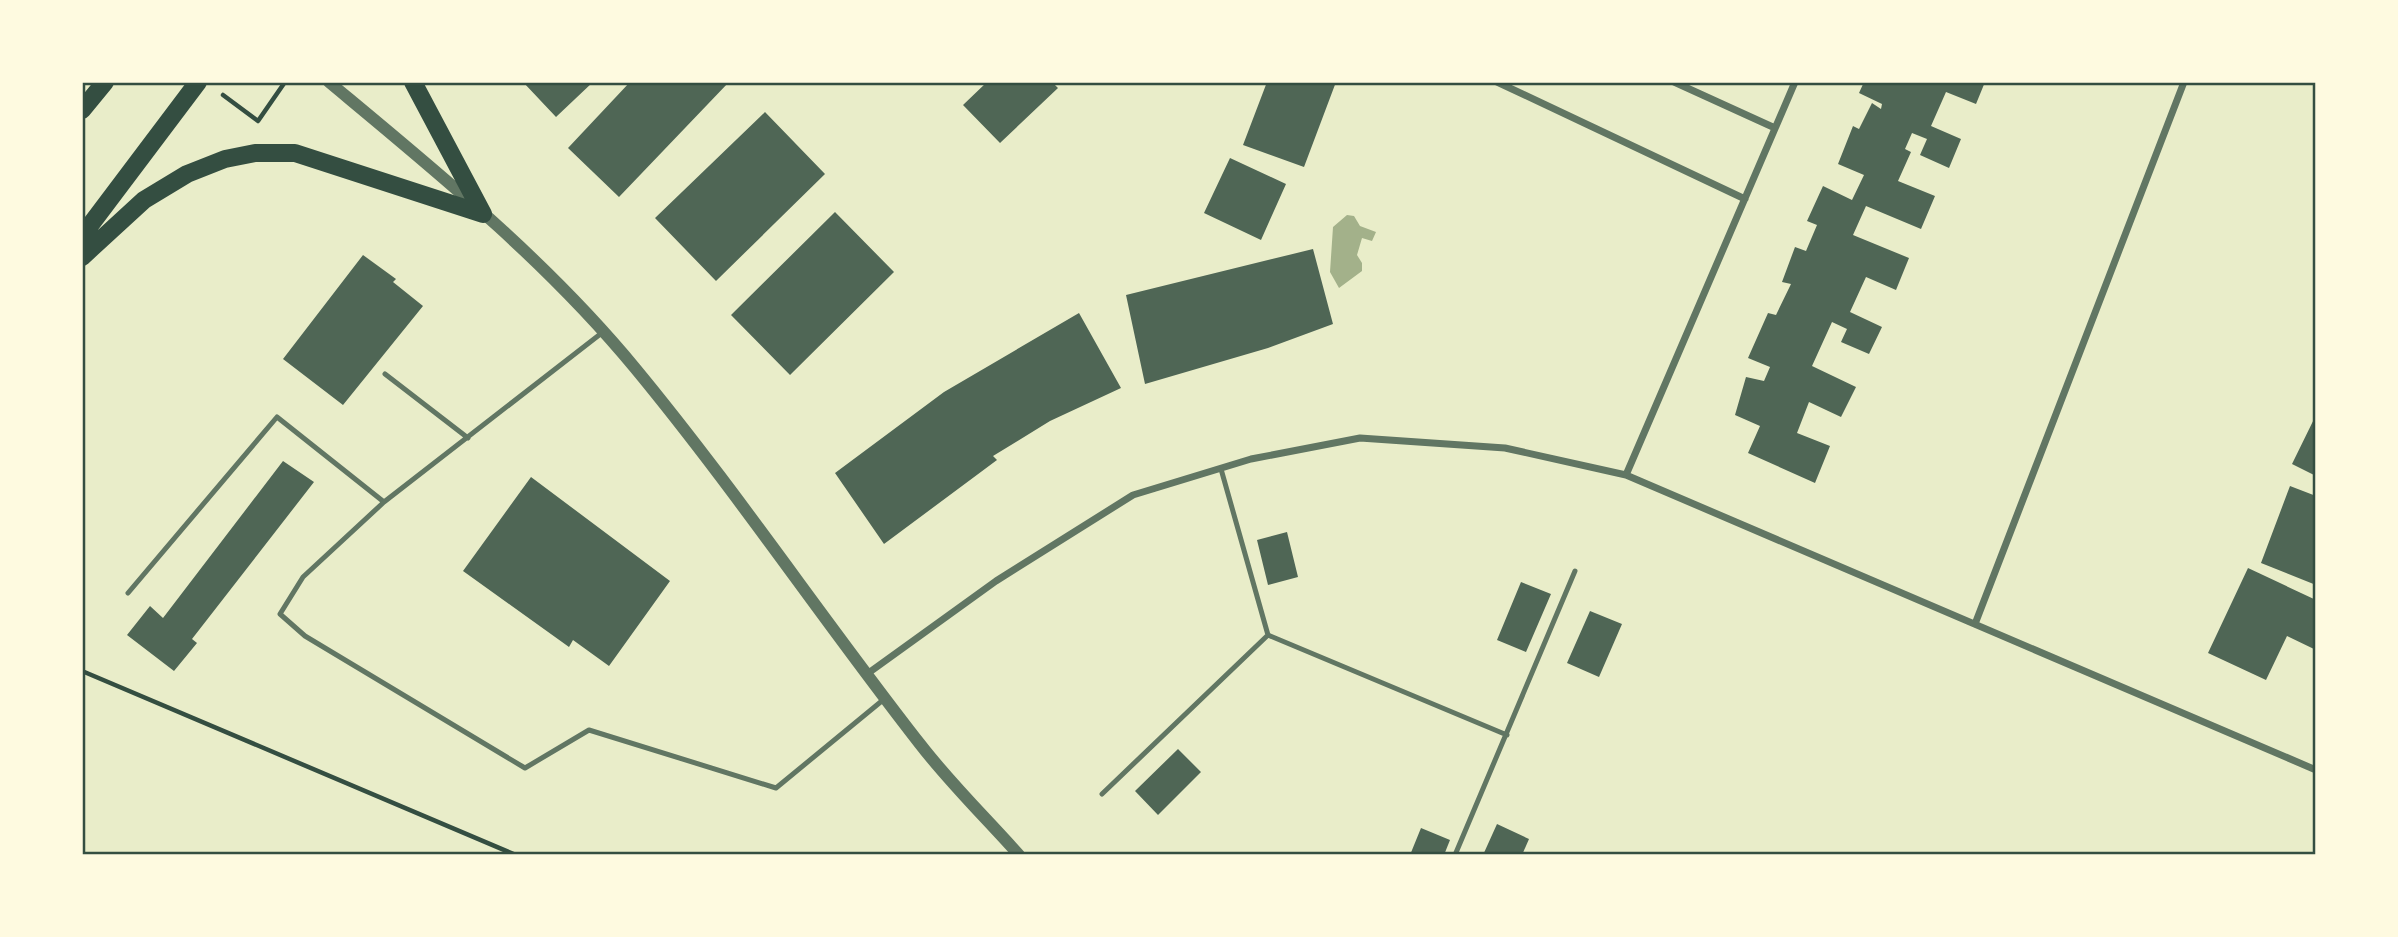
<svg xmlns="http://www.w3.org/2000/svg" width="2398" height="937" viewBox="0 0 2398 937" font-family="'Varela Round',sans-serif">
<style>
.water{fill:#a3b18a}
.building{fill:#4f6655}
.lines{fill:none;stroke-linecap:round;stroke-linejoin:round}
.path{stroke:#344e41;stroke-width:4.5}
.service{stroke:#617663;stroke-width:5}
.minor{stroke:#617663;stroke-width:7}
.tertiary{stroke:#617663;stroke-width:12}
.primary{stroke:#344e41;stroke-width:18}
.neatline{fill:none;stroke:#344e41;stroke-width:2.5}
</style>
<rect width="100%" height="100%" fill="#e9edc9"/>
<path class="water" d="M 1347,215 L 1354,216 L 1360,226 L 1376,232 L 1372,241 L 1362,238 L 1357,255 L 1362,263 L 1362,271 L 1339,288 L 1330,272 L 1333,227 Z"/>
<path class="building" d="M 523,82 L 593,82 L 556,117 Z
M 630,82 L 729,82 L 619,197 L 568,148 Z
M 987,82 L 1052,82 L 1058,88 L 1000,143 L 963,105 Z
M 1267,82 L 1336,82 L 1304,167 L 1243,145 Z
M 1864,82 L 1985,82 L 1976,104 L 1946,92 L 1931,126 L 1961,139 L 1949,168 L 1920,155 L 1927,139 L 1912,133 L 1905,149 L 1911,152 L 1898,181 L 1935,196 L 1921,229 L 1866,206 L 1853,235 L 1909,258 L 1896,290 L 1866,277 L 1850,312 L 1882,327 L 1869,354 L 1841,342 L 1847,329 L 1832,322 L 1812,366 L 1856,387 L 1841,417 L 1809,402 L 1797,433 L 1830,446 L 1815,483 L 1748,453 L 1760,426 L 1735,415 L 1746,377 L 1764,381 L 1770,367 L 1748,358 L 1768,313 L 1776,315 L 1791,284 L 1782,282 L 1795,247 L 1806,251 L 1817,225 L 1807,221 L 1823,186 L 1852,200 L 1864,175 L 1838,164 L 1853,126 L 1859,129 L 1872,103 L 1881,109 L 1882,104 L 1859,93 Z
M 765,112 L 825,174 L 716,281 L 655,218 Z
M 1230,158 L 1286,184 L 1261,240 L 1204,213 Z
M 835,212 L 894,272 L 790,375 L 731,315 Z
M 1313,249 L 1333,324 L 1268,348 L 1145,384 L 1126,295 Z
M 363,255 L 396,279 L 393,282 L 423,306 L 343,405 L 283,359 Z
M 1079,313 L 1121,388 L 1050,421 L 993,456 L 997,460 L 884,544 L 835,473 L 944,392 Z
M 2316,415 L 2316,476 L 2292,464 Z
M 283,461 L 314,482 L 192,639 L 197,643 L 174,671 L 127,635 L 150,606 L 163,618 Z
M 531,477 L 670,581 L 609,666 L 573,640 L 569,647 L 463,571 Z
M 2290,486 L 2316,496 L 2316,585 L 2261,563 Z
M 1287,532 L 1298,577 L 1268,585 L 1257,540 Z
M 2248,568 L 2316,600 L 2316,650 L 2287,636 L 2266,680 L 2208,653 Z
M 1521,582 L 1551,594 L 1526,652 L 1497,640 Z
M 1590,611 L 1622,624 L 1599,677 L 1567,663 Z
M 1178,749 L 1201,772 L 1158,815 L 1135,791 Z
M 1497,824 L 1529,839 L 1522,855 L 1483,855 Z
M 1421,828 L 1450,840 L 1444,855 L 1410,855 Z"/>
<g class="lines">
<path class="path" d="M 223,95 L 258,121 L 285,82
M 82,671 L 516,855"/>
<path class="service" d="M 603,332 L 384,502 L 303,577 L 280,614 L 305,636 L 525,768 L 589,730 L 776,788 L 883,700
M 385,374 L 468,438
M 1221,469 L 1268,635
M 128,593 L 277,417 L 384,502
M 1102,794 L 1268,635 L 1507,735
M 1455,855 L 1575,571"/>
<path class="minor" d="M 1497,82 L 1745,199
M 1674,82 L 1775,128
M 1626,475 L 1795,82
M 1975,624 L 2184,82
M 867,674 L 996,581 L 1133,495 L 1251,459 L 1360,438 L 1505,448 L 1626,475 L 2316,770"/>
<path class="tertiary" d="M 329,82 C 436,171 546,260 635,368 C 735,489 823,620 920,744 C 950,783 986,818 1019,855"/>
<path class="primary" d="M 413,82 L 483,214
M 82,110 L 105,82
M 82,236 L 198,82
M 82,257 L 144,200 L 187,174 L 225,159 L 255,153 L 295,153 L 483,214"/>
</g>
<rect width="2398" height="937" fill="none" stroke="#fefae0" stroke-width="168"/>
<rect x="84" y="84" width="2230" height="769" class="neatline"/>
</svg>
